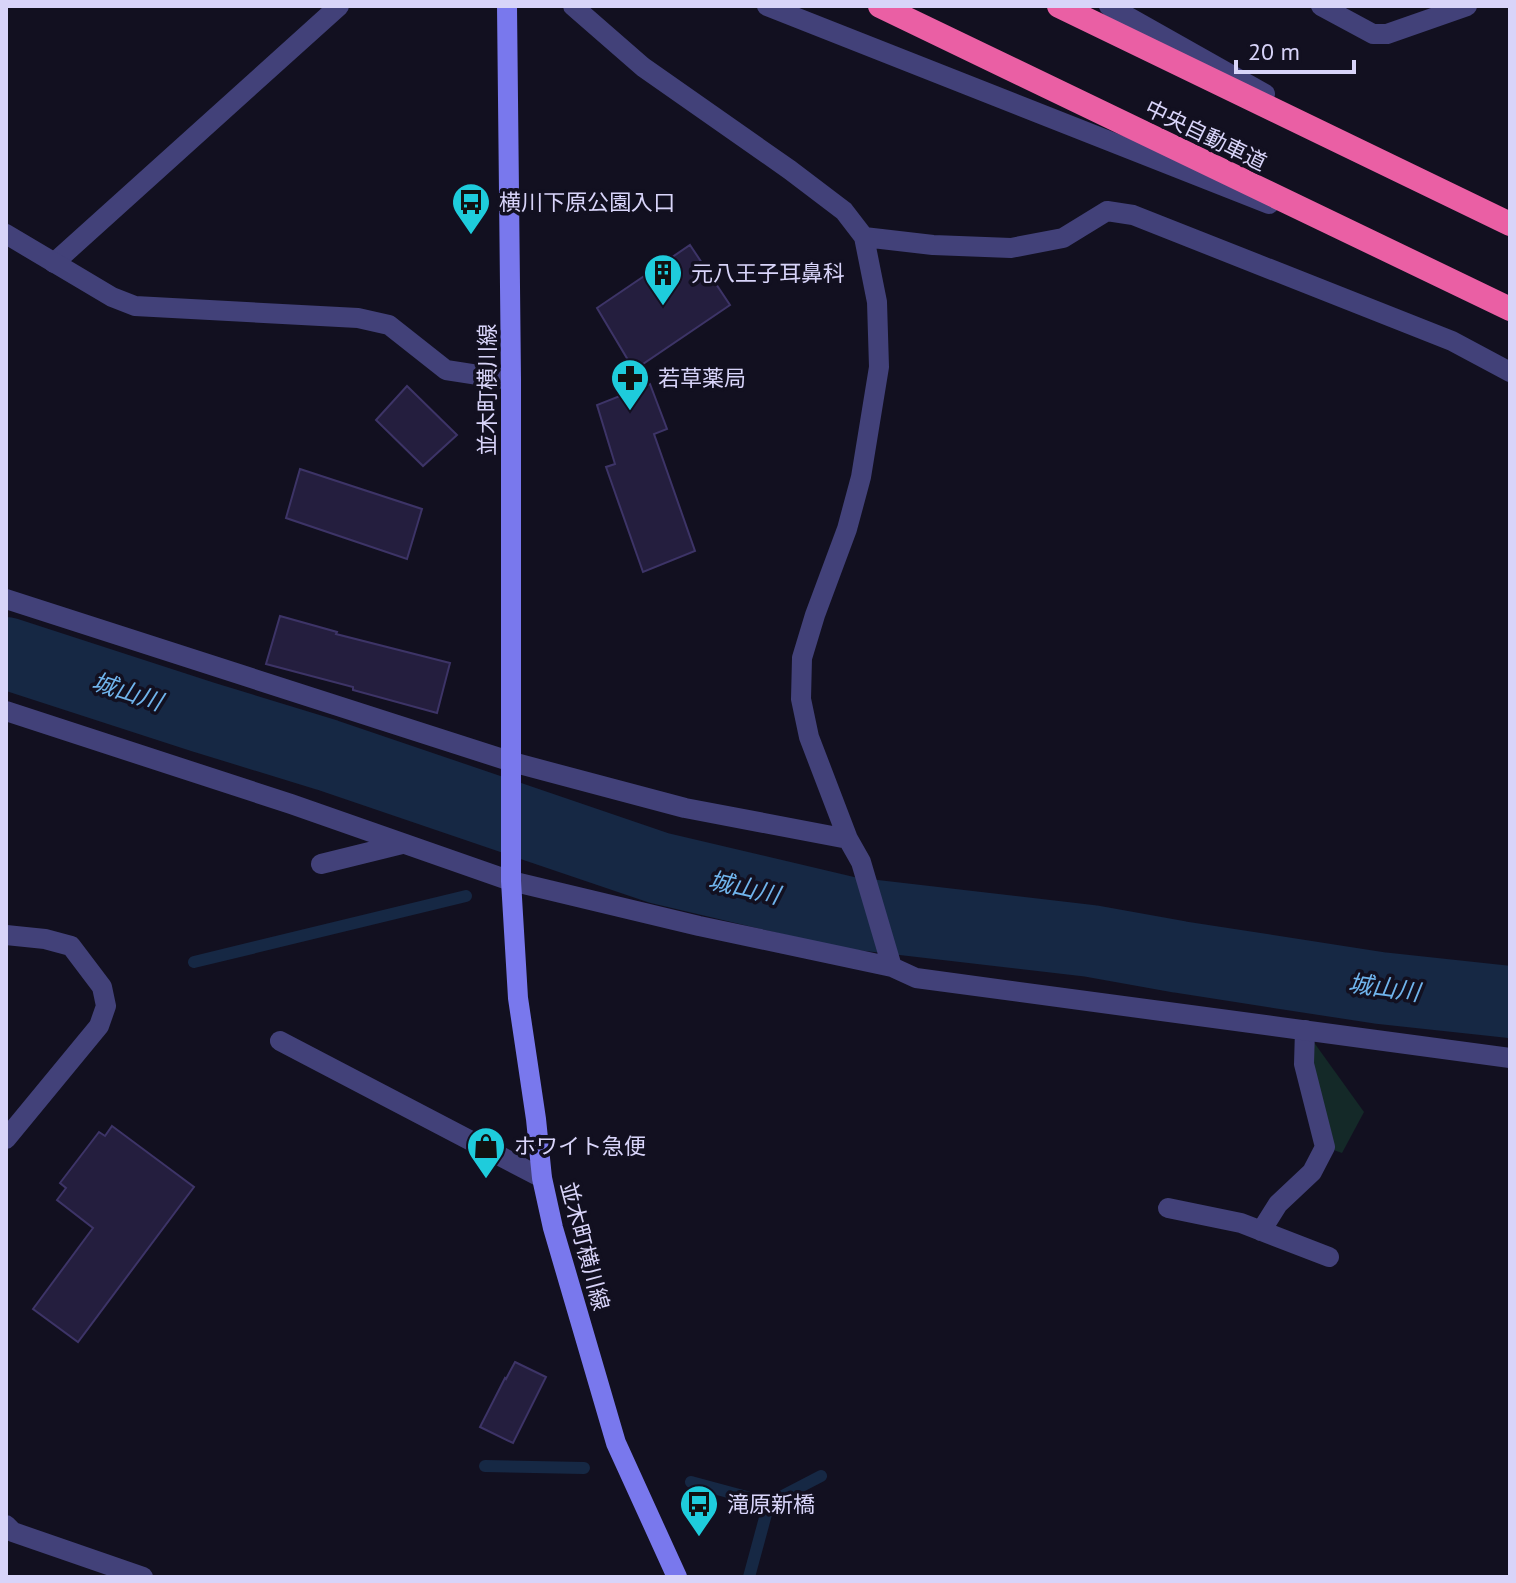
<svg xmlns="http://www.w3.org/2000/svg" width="1516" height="1583" viewBox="0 0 1516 1583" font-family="'PT Sans','Noto Sans JP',sans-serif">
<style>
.green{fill:#142928}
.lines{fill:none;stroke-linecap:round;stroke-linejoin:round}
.stream{stroke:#162844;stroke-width:12}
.river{stroke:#162844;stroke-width:72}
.building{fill:#241e3e;stroke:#3d3467;stroke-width:2}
.lane{stroke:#424179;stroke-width:20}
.street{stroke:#424179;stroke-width:20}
.secondary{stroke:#7978ed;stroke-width:20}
.highway{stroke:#ea5fa4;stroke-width:24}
.labels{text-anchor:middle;stroke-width:7;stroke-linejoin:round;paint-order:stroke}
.street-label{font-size:22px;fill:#d8d4f9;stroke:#121020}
.poi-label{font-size:22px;fill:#d8d4f9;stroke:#121020;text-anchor:start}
.water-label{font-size:24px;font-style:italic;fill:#70b4ec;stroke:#121020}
</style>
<rect width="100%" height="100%" fill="#121020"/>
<path class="green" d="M 1305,1030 L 1364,1112 L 1342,1153 L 1325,1147 Z"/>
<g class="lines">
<path class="stream" d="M 194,962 L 466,896
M 485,1466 L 584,1468
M 691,1482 L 769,1503 L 749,1577
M 769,1503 L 821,1476"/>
<path class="river" d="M 6,653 L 203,717 L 327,755 L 659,868 L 850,913 L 1091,941 L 1180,957 L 1380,988 L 1510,1002"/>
</g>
<path class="building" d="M 690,245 L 730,305 L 634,370 L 597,308 Z
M 650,384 L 667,429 L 654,434 L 695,551 L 643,572 L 606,467 L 615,464 L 597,405 Z
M 407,386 L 457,435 L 423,466 L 376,420 Z
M 300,469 L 422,509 L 407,559 L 286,518 Z
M 280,616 L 337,632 L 336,634 L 450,663 L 437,713 L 353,690 L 353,687 L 266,664 Z
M 112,1126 L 194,1187 L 78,1342 L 33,1309 L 93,1228 L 57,1200 L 66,1188 L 60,1183 L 99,1132 L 105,1136 Z
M 515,1362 L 546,1377 L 513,1443 L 480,1427 L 505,1378 L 506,1379 Z"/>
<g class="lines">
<path class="lane" d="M 767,6 L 1269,204
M 1109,6 L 1265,94
M 54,263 L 339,6
M 6,935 L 45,939 L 71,946 L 102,987 L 106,1006 L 99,1026 L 6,1139
M 1168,1208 L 1241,1223 L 1329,1257
M 1261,1231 L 1278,1204 L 1312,1172 L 1325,1147 L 1304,1064 L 1305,1030"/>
<path class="street" d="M 573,6 L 643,67 L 790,170 L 844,211 L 864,237 L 877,302 L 879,367 L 861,477 L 847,529 L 815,615 L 802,658 L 801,699 L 809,737 L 848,839 L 861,862 L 892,967 L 916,978 L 1510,1058
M 1321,6 L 1373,34 L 1387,34 L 1467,6
M 6,234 L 112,297 L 135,306 L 358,318 L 389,325 L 446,370 L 511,380
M 864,237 L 933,245 L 1011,248 L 1063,238 L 1107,211 L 1133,215 L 1452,341 L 1510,372
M 6,599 L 512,762 L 685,808 L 848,839
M 6,711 L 291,804 L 511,881 L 699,926 L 892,967
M 321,864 L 402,844
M 280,1041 L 542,1178
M 6,1525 L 13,1532 L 143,1577"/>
<path class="secondary" d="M 507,6 L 511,380 L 511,881 L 518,998 L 536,1119 L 542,1178 L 553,1228 L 616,1443 L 677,1577"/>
<path class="highway" d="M 880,6 L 1510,309
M 1059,6 L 1510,224"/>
</g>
<defs>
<symbol id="bus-pin" viewBox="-11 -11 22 30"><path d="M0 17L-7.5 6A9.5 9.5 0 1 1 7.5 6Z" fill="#1eccdc" stroke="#121020"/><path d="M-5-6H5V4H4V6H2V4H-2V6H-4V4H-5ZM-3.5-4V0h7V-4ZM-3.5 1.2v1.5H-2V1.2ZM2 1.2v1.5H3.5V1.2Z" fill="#111"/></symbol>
<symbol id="building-pin" viewBox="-11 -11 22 30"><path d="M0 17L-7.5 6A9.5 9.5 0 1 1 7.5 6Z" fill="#1eccdc" stroke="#121020"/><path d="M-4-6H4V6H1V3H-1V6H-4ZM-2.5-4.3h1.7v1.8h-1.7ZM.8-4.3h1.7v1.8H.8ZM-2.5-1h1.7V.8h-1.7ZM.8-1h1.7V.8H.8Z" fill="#111"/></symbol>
<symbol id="pharmacy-pin" viewBox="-11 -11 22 30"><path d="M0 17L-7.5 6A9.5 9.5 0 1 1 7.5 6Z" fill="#1eccdc" stroke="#121020"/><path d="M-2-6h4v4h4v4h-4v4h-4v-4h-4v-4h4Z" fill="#111"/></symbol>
<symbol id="shop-pin" viewBox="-11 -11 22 30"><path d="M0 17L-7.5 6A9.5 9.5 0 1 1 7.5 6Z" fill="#1eccdc" stroke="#121020"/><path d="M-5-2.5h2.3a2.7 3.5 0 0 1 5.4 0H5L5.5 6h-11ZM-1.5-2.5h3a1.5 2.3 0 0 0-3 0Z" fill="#111"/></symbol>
</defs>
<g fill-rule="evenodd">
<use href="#bus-pin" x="449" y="180" width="44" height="60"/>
<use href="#building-pin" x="641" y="251" width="44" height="60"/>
<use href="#pharmacy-pin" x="608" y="356" width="44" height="60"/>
<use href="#shop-pin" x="464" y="1124" width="44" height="60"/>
<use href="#bus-pin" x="677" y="1482" width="44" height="60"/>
</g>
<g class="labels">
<g class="street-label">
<text transform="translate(1206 135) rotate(26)" y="8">中央自動車道</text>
<text transform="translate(487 390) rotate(-90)" y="8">並木町横川線</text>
<text transform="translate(585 1246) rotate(75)" y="8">並木町横川線</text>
</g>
<g class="poi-label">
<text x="499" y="210">横川下原公園入口</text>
<text x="691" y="281">元八王子耳鼻科</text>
<text x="658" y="386">若草薬局</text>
<text x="514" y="1154">ホワイト急便</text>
<text x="727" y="1512">滝原新橋</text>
</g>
<g class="water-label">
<text transform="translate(127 692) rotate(18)" y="8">城山川</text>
<text transform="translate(744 888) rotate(13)" y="8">城山川</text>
<text transform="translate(1384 988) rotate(8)" y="8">城山川</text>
</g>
</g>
<rect width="1516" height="1583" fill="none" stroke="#d8d4f9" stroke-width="16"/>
<path d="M1236 60v12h118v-12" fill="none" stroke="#d8d4f9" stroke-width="4"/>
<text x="1248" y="60" font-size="24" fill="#d8d4f9" stroke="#121020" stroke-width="6" paint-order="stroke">20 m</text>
</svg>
